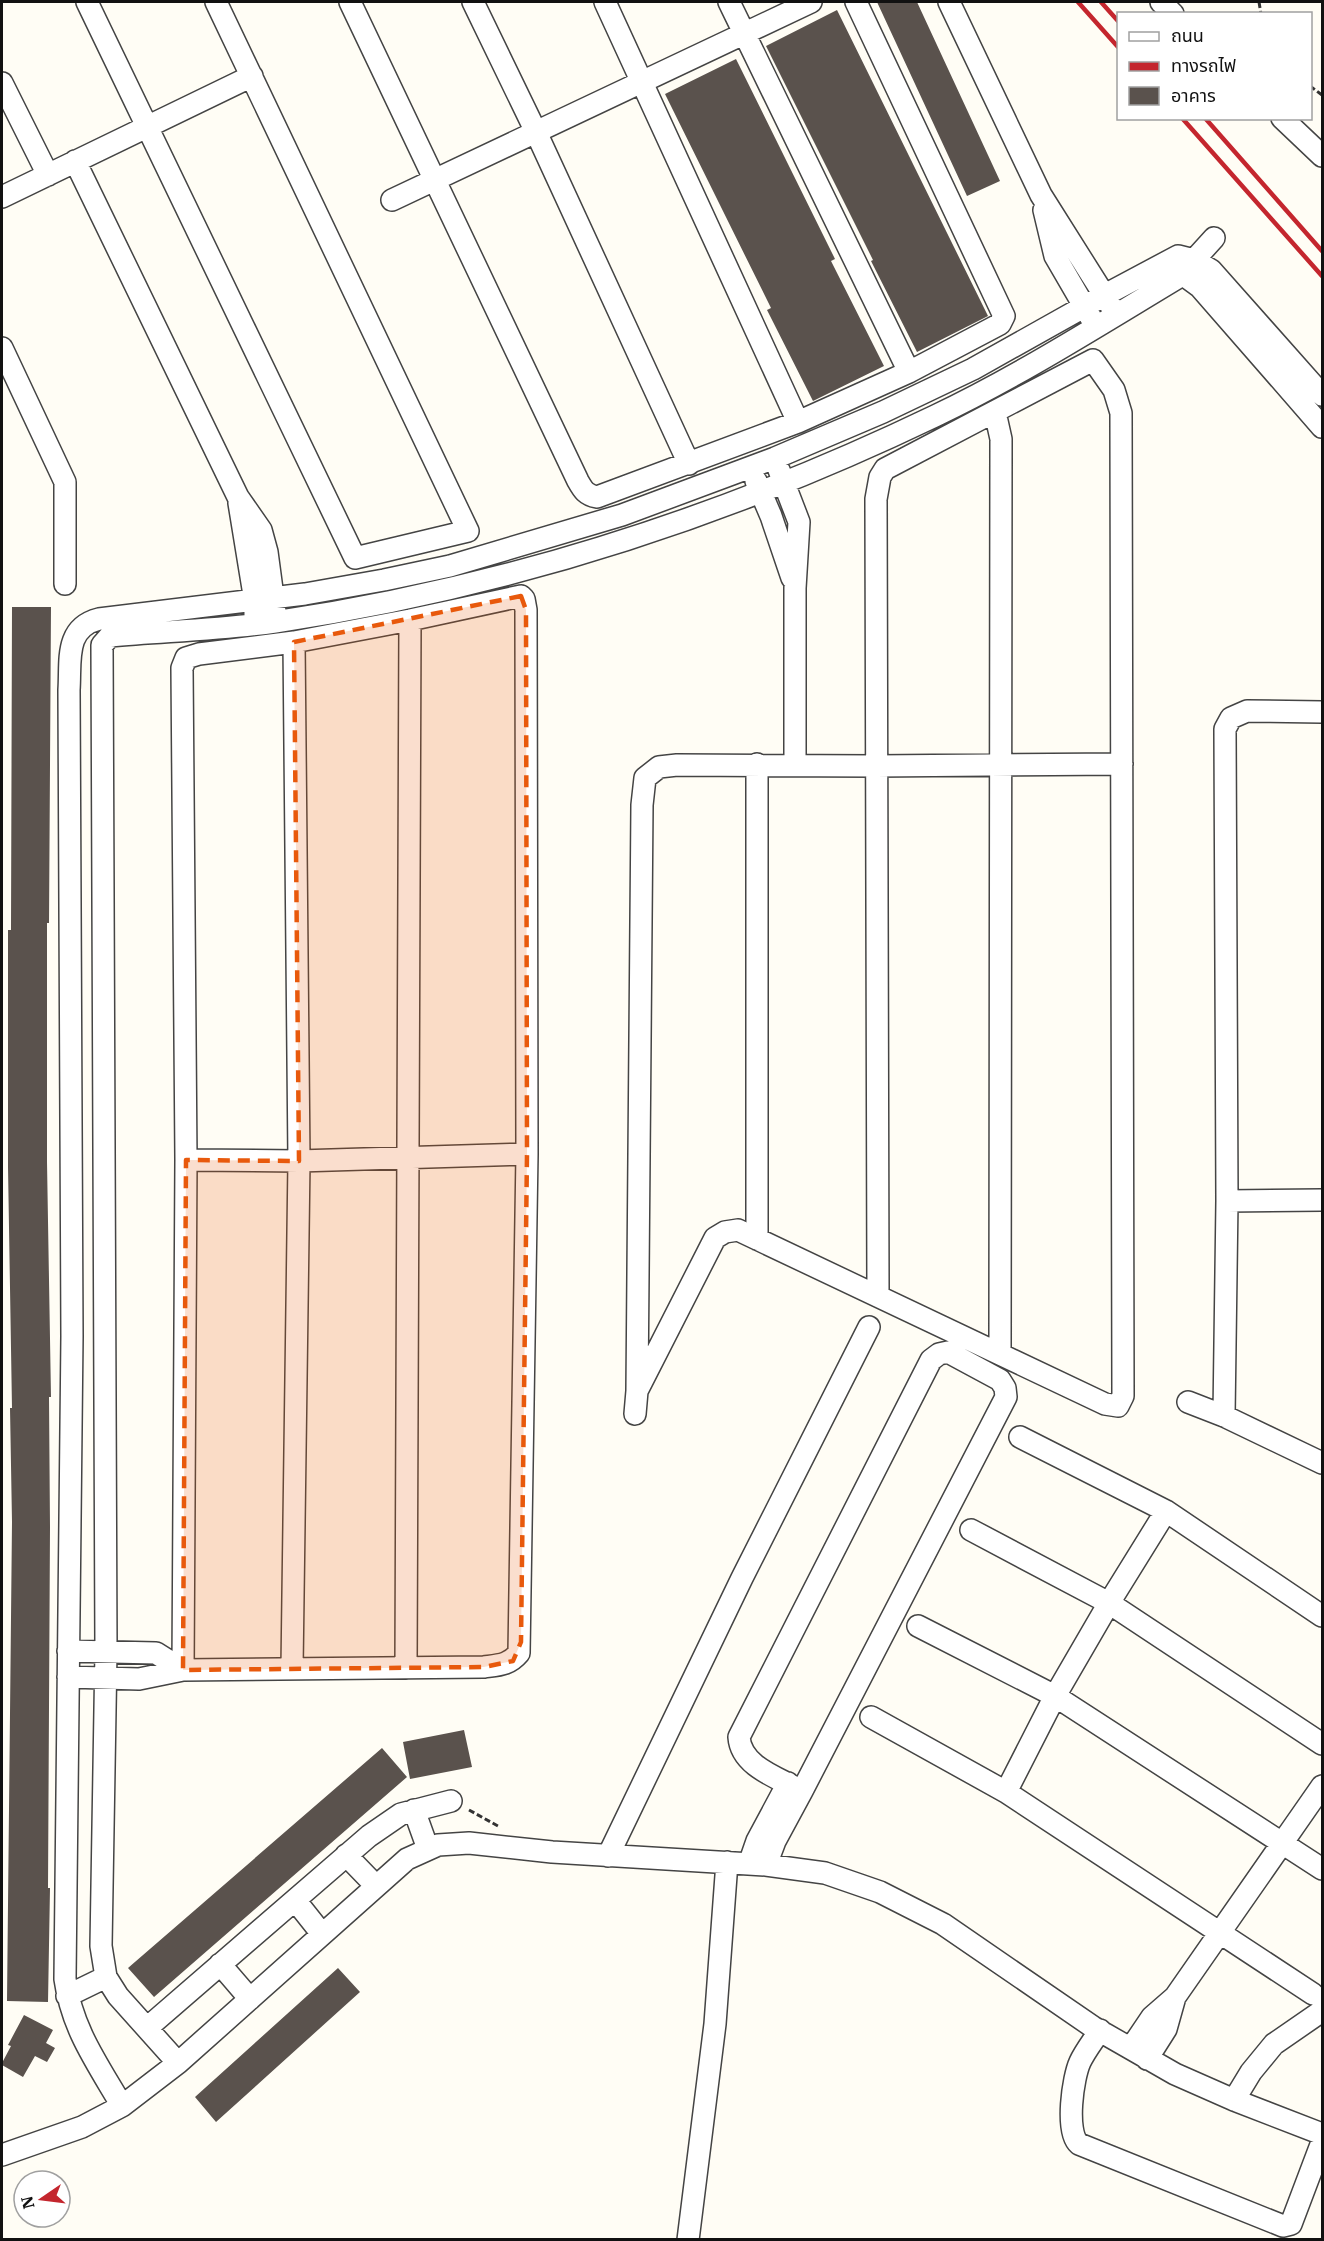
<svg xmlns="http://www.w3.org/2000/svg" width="1324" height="2241" viewBox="0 0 1324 2241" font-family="'IBM Plex Serif','Noto Sans Thai',serif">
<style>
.building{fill:#5a524d}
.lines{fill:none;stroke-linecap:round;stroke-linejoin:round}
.minor-casing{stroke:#444;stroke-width:24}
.path{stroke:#333;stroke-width:3;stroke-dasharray:6 3;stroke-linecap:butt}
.minor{stroke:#fff;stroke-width:21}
.rail{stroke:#c4262e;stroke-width:4.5}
.marked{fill:#e8590c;fill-opacity:0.2;stroke:#e8590c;stroke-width:4.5;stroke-dasharray:12 8;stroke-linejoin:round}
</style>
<rect width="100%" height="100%" fill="#fffdf5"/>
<path class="building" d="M 877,2 L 917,2 L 1000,181 L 967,196 Z
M 837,10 L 988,316 L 917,352 L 871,261 L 873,260 L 766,46 Z
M 736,59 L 835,259 L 831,261 L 884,366 L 813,401 L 767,310 L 771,308 L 665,94 Z
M 12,607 L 51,607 L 49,923 L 47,923 L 47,1162 L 51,1397 L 49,1397 L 50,1527 L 48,1888 L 50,1888 L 48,2002 L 7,2001 L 12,1522 L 10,1408 L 12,1408 L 8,1167 L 8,930 L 11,930 Z
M 464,1730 L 472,1767 L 410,1779 L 403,1742 Z
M 382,1748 L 407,1777 L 154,1997 L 128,1968 Z
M 338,1968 L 360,1992 L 216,2122 L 195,2097 Z
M 24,2015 L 53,2030 L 46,2043 L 55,2048 L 47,2062 L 35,2056 L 23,2077 L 2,2065 L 2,2063 L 11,2046 L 8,2045 Z"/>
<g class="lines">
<defs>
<path id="minor" d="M 87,2 L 355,558 L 468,531 L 216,2
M 350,2 L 578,481 C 583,490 586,495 597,497 L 798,422 L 909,372 L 1000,324 L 1004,316 L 856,2
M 473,2 L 536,132 L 689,464
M 605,2 L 798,422
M 729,2 L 909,372
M 949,2 L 1041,195 L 1111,306
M 1161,2 L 1173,14
M 2,83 L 48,175
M 1282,118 L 1322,156
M 75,161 L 238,497 L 261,530 L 267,552 L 275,612
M 2,197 L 252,76
M 392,200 L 811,2
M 1044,210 L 1055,256 L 1091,318
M 1188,270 L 1194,260 L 1214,238
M 2,348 L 65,482 L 65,584
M 995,412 L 1001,439 L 1000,1353
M 779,470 L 799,522 L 795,588 L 795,765
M 756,481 L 771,516 L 792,578
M 239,503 L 255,601 L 255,615
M 757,764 L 757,1239
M 186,1160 L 299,1161 L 527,1154
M 1227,1201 L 1322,1200
M 637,1391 L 715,1238 L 725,1232 L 738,1230 L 1105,1404 L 1118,1406 L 1123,1396 L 1121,413 L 1114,390 L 1093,360 L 885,469 L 880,477 L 876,499 L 878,1295
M 1188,1402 L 1224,1416 L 1322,1463
M 635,1414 L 637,1391 L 642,805 L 645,778 L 659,767 L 677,765 L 876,766 L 1122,764
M 1224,1416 L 1227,1201 L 1225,729 L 1231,718 L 1247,711 L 1322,712
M 1020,1437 L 1166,1511 L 1322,1616
M 971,1530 L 1109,1603 L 1322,1744
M 918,1626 L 1055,1696 L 1322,1869
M 68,1651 L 156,1653 L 183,1670
M 292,1668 L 299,1161 L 294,642
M 406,1668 L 410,620
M 68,1677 L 139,1679 L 183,1670 L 484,1667 C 499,1665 509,1665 519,1653 L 527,1154 L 526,610 L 524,599 L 521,596 L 410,620 L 294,642 L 199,654 L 186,658 L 182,668 L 186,1160 L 183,1670
M 871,1717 L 1006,1792 L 1313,1994
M 1006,1792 L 1055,1696 L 1109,1603 L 1166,1511
M 414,1810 L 428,1849
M 346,1855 L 376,1886
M 608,1856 L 742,1578 L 869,1327
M 749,1864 L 757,1841 L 788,1783
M 766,1865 L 775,1841 L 802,1791 L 1006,1397 L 1005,1388 L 1000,1380 L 948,1352 L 939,1354 L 931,1360 L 739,1737 C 741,1767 779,1778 802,1791
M 295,1900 L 322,1934
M 220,1964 L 250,1999
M 67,1996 L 106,1977
M 147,2028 L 369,1836 L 401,1814 L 451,1801
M 1100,2030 C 1094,2040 1085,2051 1080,2062 C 1073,2077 1065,2132 1079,2144 L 1283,2226 L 1291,2224 L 1322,2142
M 1131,2048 L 1152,2017 L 1175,1997 L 1322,1786
M 1147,2059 L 1166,2029 L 1175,1997
M 178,2063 L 118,1996 L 106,1977 L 101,1946 L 106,1651 L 102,645 L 110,636 C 165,631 221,630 275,622 C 504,588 727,516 935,416 C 1019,376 1099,325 1179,277 L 1185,276 L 1200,287 L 1322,427
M 1234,2100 L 1251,2072 L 1274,2044 L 1322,2011
M 122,2106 C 97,2063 72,2029 65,1979 L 72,1336 L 69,690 C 71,661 64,628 99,619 L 305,594 L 384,580 L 450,566 L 622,515 L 775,458 L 883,412 L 973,369 L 1105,295 L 1178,256 L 1194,260 L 1211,270 L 1322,395
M 2,2155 L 82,2127 L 122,2106 L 178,2063 L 407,1859 L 438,1845 L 469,1843 L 552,1852 L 766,1865 L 825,1873 L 880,1892 L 943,1924 L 1093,2027 L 1175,2074 L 1234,2100 L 1322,2134
M 688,2240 L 715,2024 L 727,1862"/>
</defs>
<use href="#minor" class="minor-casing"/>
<path class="path" d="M 1259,2 L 1261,14
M 1310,86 L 1322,95
M 469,1810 L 498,1826"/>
<use href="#minor" class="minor"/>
<path class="rail" d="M 1078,2 L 1118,47
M 1101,2 L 1118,21
M 1182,118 L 1322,276
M 1205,118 L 1322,251"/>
</g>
<path class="marked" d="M 521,596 L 526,610 L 527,1154 L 521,1642 L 513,1661 L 484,1667 L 183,1670 L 186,1160 L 299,1161 L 294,642 Z"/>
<rect width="1324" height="2241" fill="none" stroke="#111111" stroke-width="6"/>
<rect x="1117" y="12" width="195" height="108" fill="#ffffff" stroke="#a0a0a0" stroke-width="1.5"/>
<rect x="1129" y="32" width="30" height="9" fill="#ffffff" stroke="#a0a0a0" stroke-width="1.5"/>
<text x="1171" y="42" font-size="18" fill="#111111">ถนน</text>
<rect x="1129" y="62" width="30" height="9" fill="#c4262e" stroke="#a0a0a0" stroke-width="1.5"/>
<text x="1171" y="72" font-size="18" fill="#111111">ทางรถไฟ</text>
<rect x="1129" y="87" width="30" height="18" fill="#5a524d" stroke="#a0a0a0" stroke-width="1.5"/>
<text x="1171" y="102" font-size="18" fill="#111111">อาคาร</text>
<g transform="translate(42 2199) rotate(256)"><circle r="28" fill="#ffffff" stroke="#a0a0a0" stroke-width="1.5"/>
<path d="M0-4.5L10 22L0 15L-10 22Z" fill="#c4262e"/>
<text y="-9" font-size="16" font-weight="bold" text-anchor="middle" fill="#111111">N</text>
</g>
</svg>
